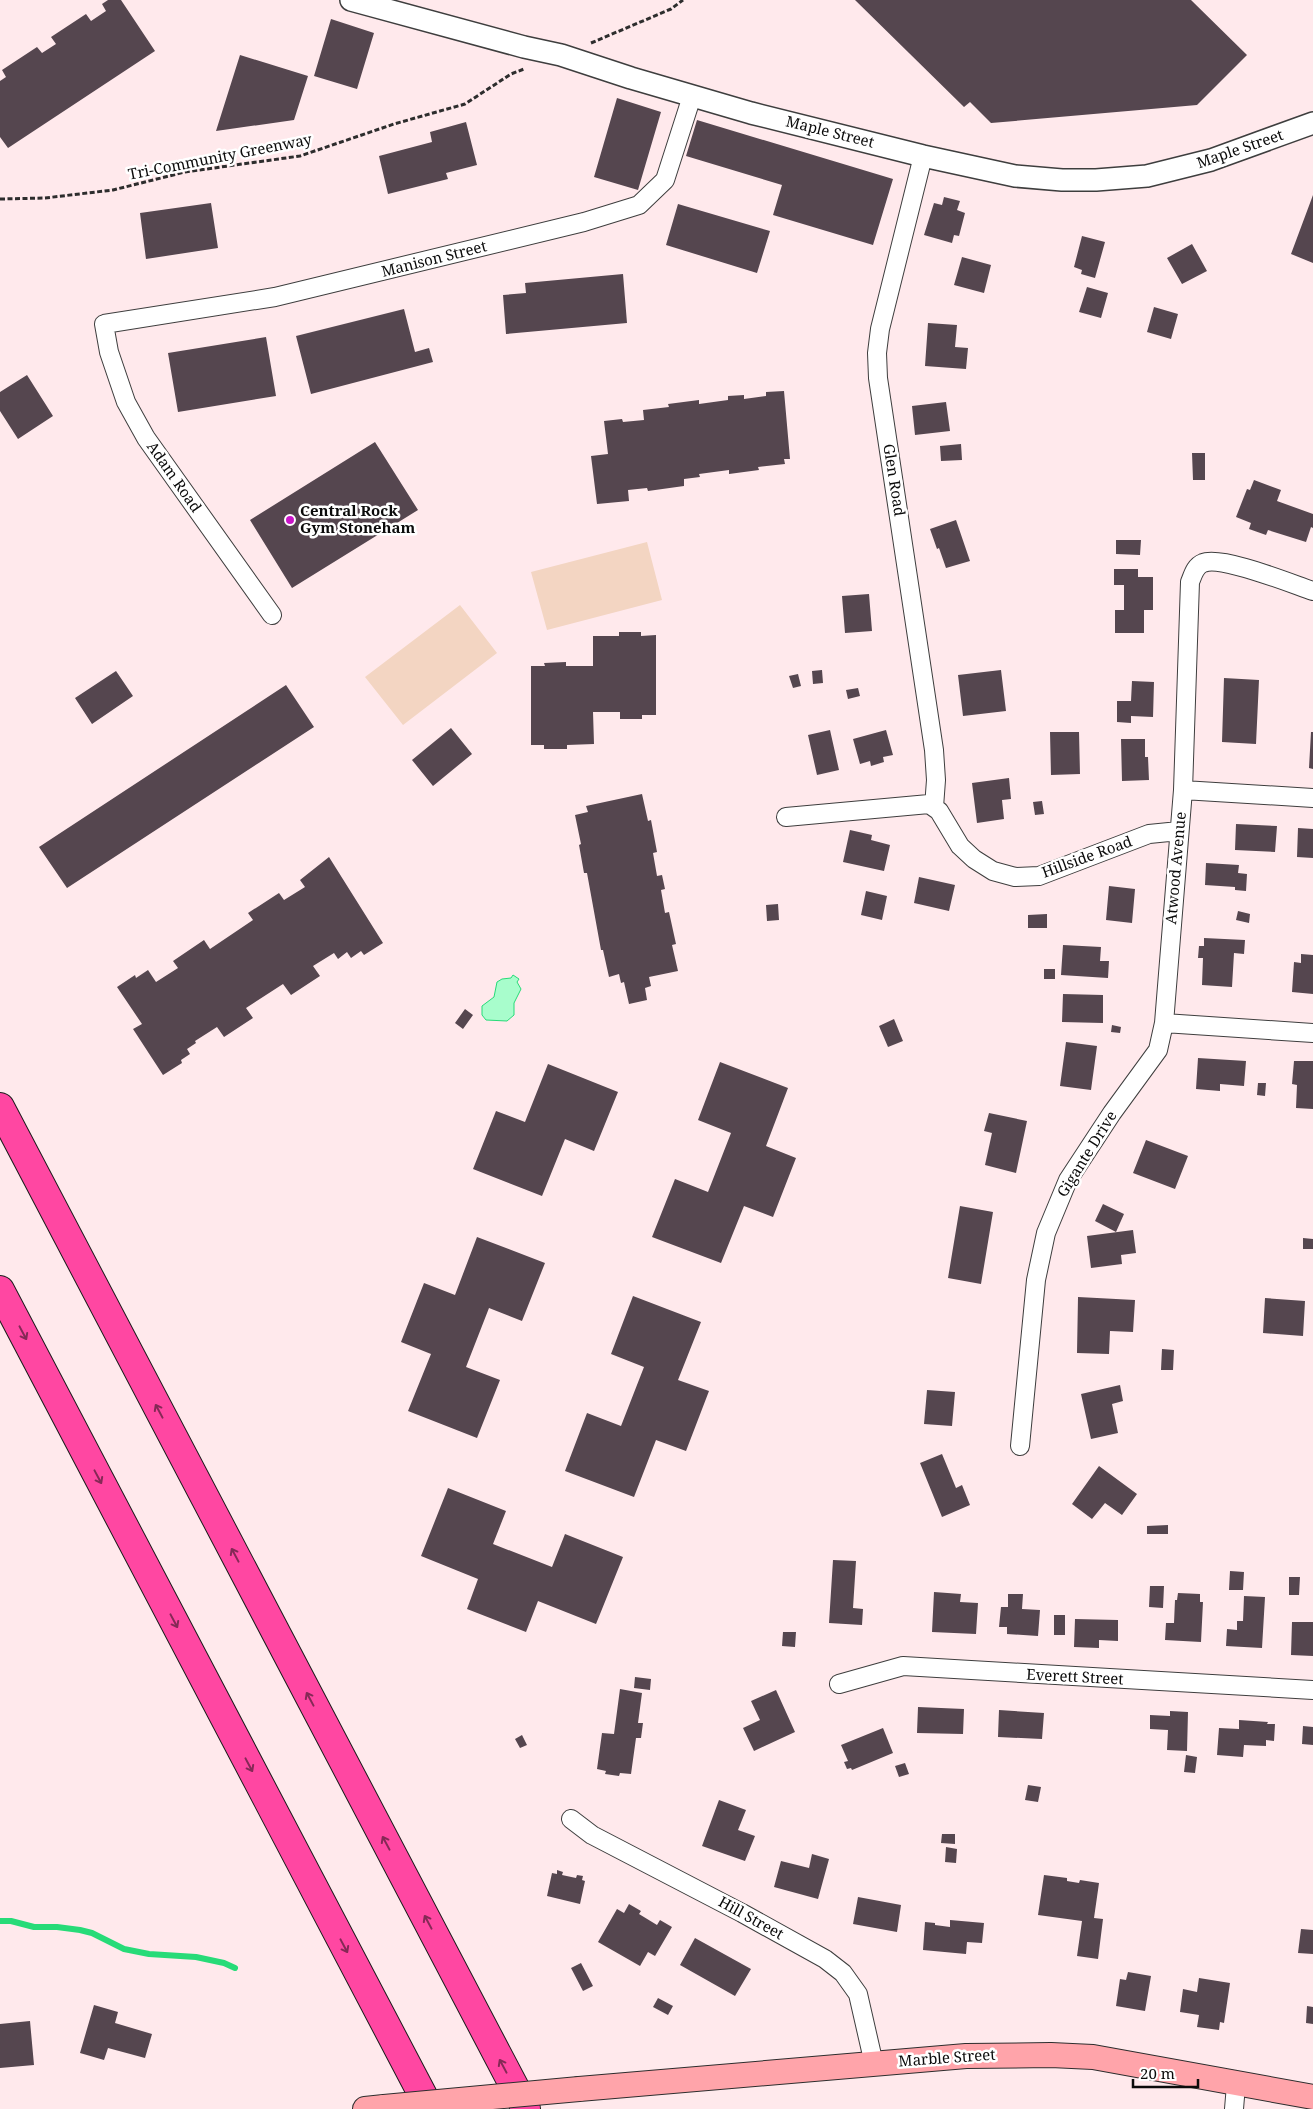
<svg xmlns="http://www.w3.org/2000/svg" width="1313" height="2109" viewBox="0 0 1313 2109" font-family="'Noto Serif',serif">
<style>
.pitch{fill:#f3d5c2}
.water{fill:#a8fdcc;stroke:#27db78}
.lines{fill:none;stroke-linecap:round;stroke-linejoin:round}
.stream{stroke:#27db78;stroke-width:6}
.building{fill:#55464f}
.minor-casing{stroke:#3e3e3e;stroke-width:20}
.tertiary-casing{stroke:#3e3e3e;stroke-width:24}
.secondary-casing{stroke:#2d2d2d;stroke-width:26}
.motorway-casing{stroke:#1c1c1c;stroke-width:30}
.path{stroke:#2d2d2d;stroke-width:3;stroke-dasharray:5 2.5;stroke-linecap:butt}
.minor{stroke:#fff;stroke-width:18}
.tertiary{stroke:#fff;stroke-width:21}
.secondary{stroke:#ffa4aa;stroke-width:24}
.motorway{stroke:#ff47a2;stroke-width:28}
.secondary-bridge-casing{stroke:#2d2d2d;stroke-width:26;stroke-linecap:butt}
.secondary-bridge{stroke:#ffa4aa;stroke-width:24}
.oneway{stroke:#852956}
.poi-dot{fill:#c916c8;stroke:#fff;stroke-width:2}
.labels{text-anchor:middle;stroke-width:5;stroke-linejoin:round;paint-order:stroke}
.street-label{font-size:15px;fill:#0b0b0b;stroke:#fff}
.poi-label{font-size:15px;font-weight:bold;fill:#0b0b0b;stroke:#fff;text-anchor:start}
</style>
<rect width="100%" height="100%" fill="#ffe9ec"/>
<path class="pitch" d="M 647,542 L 662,600 L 547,630 L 531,572 Z
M 460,605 L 497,653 L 403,725 L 365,677 Z"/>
<path class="water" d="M 513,975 L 519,979 L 517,982 L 521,989 L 514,1003 L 514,1015 L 507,1021 L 486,1020 L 482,1015 L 482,1006 L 494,997 L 497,982 L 502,979 L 511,978 Z"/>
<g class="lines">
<path class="stream" d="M 0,1921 L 11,1921 L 34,1927 L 57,1927 L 80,1930 L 92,1933 L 124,1949 L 149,1954 L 196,1957 L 224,1963 L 235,1968"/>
</g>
<path class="building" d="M 108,0 L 121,0 L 155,51 L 8,148 L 0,137 L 0,81 L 6,77 L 2,70 L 37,47 L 42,53 L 56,44 L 51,37 L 86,14 L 91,21 L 106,11 L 102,4 Z
M 855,0 L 1191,0 L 1247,55 L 1197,105 L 991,123 L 970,102 L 964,107 Z
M 331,19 L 374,33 L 357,89 L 314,76 Z
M 240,55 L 308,76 L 294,120 L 216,131 Z
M 617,98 L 661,112 L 638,190 L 594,177 Z
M 697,120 L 893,179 L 873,245 L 773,215 L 782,185 L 686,156 Z
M 466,122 L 477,165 L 446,173 L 448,179 L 388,194 L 379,156 L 432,142 L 430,132 Z
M 1313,195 L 1313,263 L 1291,254 Z
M 944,197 L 960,201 L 957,210 L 965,213 L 959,236 L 954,235 L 952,243 L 924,235 L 934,203 L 942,205 Z
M 211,203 L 218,248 L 146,259 L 140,213 Z
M 678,204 L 770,231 L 757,273 L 666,245 Z
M 1082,236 L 1105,242 L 1095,278 L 1081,274 L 1082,270 L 1074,267 Z
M 1192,244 L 1207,271 L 1182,284 L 1167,258 Z
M 962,257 L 991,265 L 984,293 L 954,285 Z
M 623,274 L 627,323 L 506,334 L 503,295 L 526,293 L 525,283 Z
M 1087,287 L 1108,293 L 1101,318 L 1079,312 Z
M 1154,307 L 1178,314 L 1171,339 L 1147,332 Z
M 404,309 L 415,352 L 429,348 L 433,362 L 311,394 L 296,336 Z
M 928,323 L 957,325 L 955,347 L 968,348 L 966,369 L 925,366 Z
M 266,337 L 276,396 L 178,412 L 168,353 Z
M 27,375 L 53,416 L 18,439 L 0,411 L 0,392 Z
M 784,391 L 790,459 L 784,459 L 785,464 L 758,467 L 759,470 L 729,474 L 729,470 L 699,474 L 700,477 L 684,479 L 684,486 L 648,491 L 647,488 L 628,490 L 629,501 L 597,504 L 591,456 L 608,454 L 604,421 L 622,419 L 623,422 L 644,420 L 643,410 L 669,407 L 668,404 L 699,400 L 699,404 L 728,400 L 728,396 L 744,395 L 744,399 L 766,396 L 766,392 Z
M 946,402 L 950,431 L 915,435 L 912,406 Z
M 375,442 L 418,510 L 292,588 L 250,520 Z
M 961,444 L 962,460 L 941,461 L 940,446 Z
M 1192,453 L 1205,453 L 1205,480 L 1193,480 Z
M 1254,480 L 1281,490 L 1277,501 L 1313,514 L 1313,528 L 1311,527 L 1306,542 L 1268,530 L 1266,535 L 1249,529 L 1251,523 L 1236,517 L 1247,489 L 1250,490 Z
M 956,520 L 970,561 L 946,568 L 939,548 L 937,549 L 930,529 Z
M 1116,540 L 1141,540 L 1140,555 L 1116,554 Z
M 1114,569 L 1138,569 L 1138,577 L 1153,577 L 1153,610 L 1144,610 L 1144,633 L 1115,633 L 1115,610 L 1124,610 L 1124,585 L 1114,585 Z
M 869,594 L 872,631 L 845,633 L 842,596 Z
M 619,632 L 641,632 L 641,636 L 656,635 L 656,715 L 642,715 L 642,719 L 620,719 L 620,712 L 593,712 L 594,744 L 567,745 L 567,749 L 544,749 L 544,745 L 531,745 L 531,666 L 545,666 L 544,663 L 566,662 L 566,666 L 593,666 L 593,636 L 619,636 Z
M 822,670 L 823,683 L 813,684 L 812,671 Z
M 1001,670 L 1006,711 L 963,716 L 958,675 Z
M 116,671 L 133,696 L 92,724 L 75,698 Z
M 798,674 L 801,686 L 793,688 L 789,676 Z
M 1224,678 L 1259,680 L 1256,744 L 1222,742 Z
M 1132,681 L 1154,682 L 1153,717 L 1131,716 L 1131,723 L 1117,722 L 1117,701 L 1131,701 Z
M 286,685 L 314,727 L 67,888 L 39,847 Z
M 858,688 L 860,696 L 848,699 L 846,690 Z
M 451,728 L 472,754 L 433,786 L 412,760 Z
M 830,730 L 839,770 L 817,775 L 808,735 Z
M 886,730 L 893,755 L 883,757 L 884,762 L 871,766 L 870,761 L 860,764 L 853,739 Z
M 1050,732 L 1079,732 L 1080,774 L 1051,775 Z
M 1311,732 L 1313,732 L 1313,769 L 1309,768 Z
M 1121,739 L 1145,739 L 1145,757 L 1148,757 L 1149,780 L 1122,781 Z
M 1009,778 L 1011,799 L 1002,800 L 1004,819 L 977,823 L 972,783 Z
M 642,794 L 648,821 L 651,820 L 657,852 L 653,853 L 657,876 L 662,875 L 665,889 L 661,890 L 665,913 L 669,912 L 676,944 L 672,945 L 678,971 L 649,977 L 651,986 L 645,988 L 647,1000 L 629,1004 L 624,982 L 621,983 L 619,974 L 609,977 L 603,950 L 601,950 L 587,873 L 584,873 L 579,845 L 581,844 L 575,815 L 588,812 L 586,806 Z
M 1042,801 L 1044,814 L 1035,815 L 1033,802 Z
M 1236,824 L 1277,826 L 1275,852 L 1235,850 Z
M 1298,828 L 1313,829 L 1313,858 L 1297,857 Z
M 850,830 L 872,835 L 871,840 L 890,845 L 884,871 L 843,862 Z
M 329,857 L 383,943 L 364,955 L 361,951 L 351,958 L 347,952 L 338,959 L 334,953 L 313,966 L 320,976 L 291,995 L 283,984 L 246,1008 L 253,1018 L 224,1037 L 217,1027 L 195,1041 L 196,1043 L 187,1049 L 190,1054 L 181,1060 L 182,1063 L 163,1075 L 133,1029 L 142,1024 L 117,987 L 135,975 L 136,978 L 148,970 L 156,982 L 178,968 L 173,961 L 204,940 L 210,949 L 253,920 L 248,913 L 279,893 L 284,900 L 305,887 L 300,880 Z
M 1206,863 L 1239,865 L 1238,873 L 1247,874 L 1246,891 L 1235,890 L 1235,887 L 1205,885 Z
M 919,877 L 955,885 L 949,911 L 914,903 Z
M 1109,886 L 1135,889 L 1132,923 L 1106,920 Z
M 866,891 L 887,896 L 882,920 L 861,915 Z
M 778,904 L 779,920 L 767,921 L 766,905 Z
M 1238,911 L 1250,914 L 1249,923 L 1236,920 Z
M 1047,914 L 1047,928 L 1028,928 L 1028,915 Z
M 1204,938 L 1245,940 L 1244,954 L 1234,953 L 1232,987 L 1202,985 L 1203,958 L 1198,958 L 1199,946 L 1204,946 Z
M 1063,945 L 1101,947 L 1100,961 L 1109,961 L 1108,978 L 1061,975 Z
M 1301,954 L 1313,955 L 1313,994 L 1292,992 L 1294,962 L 1301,963 Z
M 1044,969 L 1055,969 L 1055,979 L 1044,979 Z
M 1063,994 L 1103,995 L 1103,1023 L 1062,1022 Z
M 465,1009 L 473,1015 L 463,1029 L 455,1023 Z
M 894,1019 L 903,1041 L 888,1047 L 879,1026 Z
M 1112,1025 L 1121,1027 L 1120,1033 L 1111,1032 Z
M 1066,1042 L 1097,1046 L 1091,1090 L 1060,1086 Z
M 1198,1058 L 1246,1061 L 1244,1086 L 1220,1084 L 1220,1091 L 1196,1089 Z
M 1294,1061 L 1313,1061 L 1313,1109 L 1296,1108 L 1297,1085 L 1292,1084 Z
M 720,1062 L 788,1088 L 766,1146 L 796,1158 L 773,1217 L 744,1206 L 721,1263 L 652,1237 L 675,1179 L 708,1192 L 731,1133 L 698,1120 Z
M 548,1064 L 618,1092 L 594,1151 L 565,1139 L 542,1196 L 473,1169 L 496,1111 L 525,1122 Z
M 1258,1083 L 1266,1083 L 1265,1096 L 1257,1095 Z
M 989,1113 L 1027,1121 L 1016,1173 L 985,1165 L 992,1133 L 984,1131 Z
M 1146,1140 L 1188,1156 L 1175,1189 L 1133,1173 Z
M 1103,1204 L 1124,1214 L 1116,1232 L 1095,1221 Z
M 960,1206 L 993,1212 L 981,1284 L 948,1278 Z
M 1133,1230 L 1136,1253 L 1121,1255 L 1122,1264 L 1091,1268 L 1087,1236 Z
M 477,1237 L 545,1263 L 522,1321 L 489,1308 L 466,1367 L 500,1380 L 477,1438 L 408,1411 L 431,1354 L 401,1342 L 424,1283 L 455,1295 Z
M 1303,1238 L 1313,1239 L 1313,1249 L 1303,1249 Z
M 633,1296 L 701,1322 L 678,1380 L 709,1391 L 686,1451 L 656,1440 L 634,1497 L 565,1471 L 587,1413 L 621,1426 L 644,1367 L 611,1354 Z
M 1078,1297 L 1135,1300 L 1133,1332 L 1110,1331 L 1109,1354 L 1077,1353 Z
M 1265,1298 L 1305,1301 L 1303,1336 L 1263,1333 Z
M 1162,1349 L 1174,1350 L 1173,1370 L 1161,1370 Z
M 1120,1385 L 1123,1401 L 1112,1404 L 1118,1433 L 1091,1439 L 1081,1394 Z
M 927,1390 L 955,1392 L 952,1426 L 924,1424 Z
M 942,1454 L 956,1488 L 962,1485 L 970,1505 L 942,1517 L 920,1463 Z
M 1099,1466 L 1137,1494 L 1122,1515 L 1105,1503 L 1092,1519 L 1072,1504 Z
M 448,1488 L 506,1511 L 493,1544 L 552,1567 L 565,1534 L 623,1557 L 596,1624 L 538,1601 L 526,1632 L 467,1609 L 478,1579 L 421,1556 Z
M 1168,1525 L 1168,1534 L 1147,1534 L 1147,1526 Z
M 833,1560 L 856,1561 L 853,1608 L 863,1609 L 862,1625 L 829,1623 Z
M 1230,1571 L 1244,1572 L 1243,1590 L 1229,1590 Z
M 1289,1577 L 1300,1577 L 1299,1595 L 1289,1595 Z
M 1150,1586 L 1164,1586 L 1163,1608 L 1149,1607 Z
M 934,1592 L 961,1594 L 960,1602 L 978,1603 L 976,1634 L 932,1632 Z
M 1178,1593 L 1200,1594 L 1200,1602 L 1203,1602 L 1201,1642 L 1165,1640 L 1166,1623 L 1174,1623 L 1175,1600 L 1177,1600 Z
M 1008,1594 L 1023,1594 L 1022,1609 L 1040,1610 L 1038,1636 L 1007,1634 L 1007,1627 L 999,1627 L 1001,1607 L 1008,1607 Z
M 1244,1596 L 1265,1597 L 1262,1648 L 1226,1646 L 1227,1629 L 1237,1630 L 1237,1621 L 1243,1621 Z
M 1054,1615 L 1065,1615 L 1065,1635 L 1054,1635 Z
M 1075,1619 L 1118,1620 L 1118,1641 L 1099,1640 L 1099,1648 L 1074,1647 Z
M 1292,1622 L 1313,1622 L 1313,1656 L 1291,1655 Z
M 783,1632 L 796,1632 L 795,1647 L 782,1646 Z
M 635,1677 L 651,1679 L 650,1690 L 634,1688 Z
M 620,1689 L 642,1693 L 638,1723 L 643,1723 L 641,1738 L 636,1738 L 631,1774 L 620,1773 L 619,1776 L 605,1774 L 606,1771 L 597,1769 L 602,1733 L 614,1734 Z
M 776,1690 L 795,1732 L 754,1751 L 743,1728 L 760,1720 L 751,1701 Z
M 918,1707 L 964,1709 L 963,1734 L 917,1733 Z
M 999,1710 L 1044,1713 L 1042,1739 L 998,1737 Z
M 1170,1711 L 1188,1712 L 1187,1751 L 1167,1750 L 1168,1730 L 1150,1729 L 1150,1715 L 1170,1716 Z
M 1239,1720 L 1268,1722 L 1267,1724 L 1275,1724 L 1274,1741 L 1266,1740 L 1266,1746 L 1244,1745 L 1243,1757 L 1217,1755 L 1219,1728 L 1239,1729 Z
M 1303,1726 L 1313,1727 L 1313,1745 L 1302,1744 Z
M 883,1728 L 893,1753 L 852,1770 L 851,1768 L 847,1769 L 844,1762 L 848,1761 L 841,1745 Z
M 522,1735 L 527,1745 L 520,1748 L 515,1739 Z
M 1186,1755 L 1197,1757 L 1195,1773 L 1184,1772 Z
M 905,1763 L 909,1774 L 899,1777 L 895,1766 Z
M 1028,1785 L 1041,1787 L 1038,1802 L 1025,1800 Z
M 719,1800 L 746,1810 L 738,1830 L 755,1836 L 745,1861 L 702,1846 Z
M 942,1834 L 955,1834 L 955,1844 L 941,1843 Z
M 946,1847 L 957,1849 L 956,1863 L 945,1862 Z
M 812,1854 L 829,1859 L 818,1899 L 774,1887 L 781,1861 L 809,1868 Z
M 557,1870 L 563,1872 L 562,1875 L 576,1878 L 577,1875 L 583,1876 L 582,1880 L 585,1881 L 580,1904 L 547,1896 L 552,1873 L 557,1874 Z
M 1044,1875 L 1067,1878 L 1067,1881 L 1079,1883 L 1080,1880 L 1099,1883 L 1094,1918 L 1103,1919 L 1098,1959 L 1077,1956 L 1082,1921 L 1038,1915 Z
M 858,1897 L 901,1905 L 897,1932 L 853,1924 Z
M 629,1904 L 641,1911 L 639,1914 L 657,1925 L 660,1920 L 672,1927 L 655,1956 L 648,1952 L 640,1966 L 598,1942 L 617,1909 L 624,1913 Z
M 950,1920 L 984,1923 L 982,1943 L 967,1942 L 966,1954 L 923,1950 L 925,1922 L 935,1923 L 935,1925 L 950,1927 Z
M 1301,1929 L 1313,1930 L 1313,1954 L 1298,1953 Z
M 695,1938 L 751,1969 L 735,1996 L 680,1965 Z
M 581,1963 L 593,1986 L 583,1991 L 571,1968 Z
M 1128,1972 L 1151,1976 L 1145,2011 L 1116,2006 L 1120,1979 L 1126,1980 Z
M 1199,1978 L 1230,1983 L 1224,2023 L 1220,2022 L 1219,2030 L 1197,2027 L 1199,2015 L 1180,2012 L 1183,1989 L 1197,1992 Z
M 658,1998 L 673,2006 L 668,2015 L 653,2007 Z
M 94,2005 L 118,2012 L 115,2023 L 152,2034 L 145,2058 L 108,2048 L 104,2060 L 80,2053 Z
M 1307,2006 L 1313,2007 L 1313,2024 L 1306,2023 Z
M 30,2021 L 34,2065 L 0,2068 L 0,2024 Z"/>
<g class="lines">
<defs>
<path id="minor" d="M 923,156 L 880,329 L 877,353 L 878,378 L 934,750 L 936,780 L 934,807
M 1313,591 C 1292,584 1221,555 1203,563 C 1195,566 1193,575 1190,582 L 1183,790 L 1164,1023 L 1313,1033
M 272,615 L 146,438 L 126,402 L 109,352 L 104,324 L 275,297 L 584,222 L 639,205 L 665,180 L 692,96
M 1183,790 L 1313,798
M 786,817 L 929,804 L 939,811 L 960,846 L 974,859 L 993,871 L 1015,877 L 1039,876 L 1149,834 L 1179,831
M 1020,1446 L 1036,1280 L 1046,1233 L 1068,1180 L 1112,1113 L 1158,1050 L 1164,1023
M 839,1684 L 903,1666 L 1313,1690
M 571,1819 L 592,1835 L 742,1913 L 825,1959 L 843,1973 L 858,1994 L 874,2064
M 1234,2109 L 1236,2085"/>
<path id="tertiary" d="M 351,0 L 524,47 L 561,55 L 631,78 L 751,113 L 923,156 L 1015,176 L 1062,180 L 1096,180 L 1147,176 L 1211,160 L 1313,123"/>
<path id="secondary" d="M 579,2089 L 966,2056 L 1051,2055 L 1093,2057 L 1313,2097
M 365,2109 L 384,2107"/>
<path id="motorway" d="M 0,1107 L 526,2109
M 0,1290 L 430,2109"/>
</defs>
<use href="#minor" class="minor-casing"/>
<use href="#tertiary" class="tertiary-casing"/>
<use href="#secondary" class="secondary-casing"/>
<use href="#motorway" class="motorway-casing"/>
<path class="path" d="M 591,43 L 671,9 L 683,0
M 0,199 L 45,198 L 113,190 L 185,172 L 300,156 L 394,124 L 465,104 L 511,74 L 524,69"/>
<use href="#minor" class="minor"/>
<use href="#tertiary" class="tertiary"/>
<use href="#secondary" class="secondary"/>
<use href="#motorway" class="motorway"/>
<defs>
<path id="secondary-bridge" d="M 384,2107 L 579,2089"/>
</defs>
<use href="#secondary-bridge" class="secondary-bridge-casing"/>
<use href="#secondary-bridge" class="secondary-bridge"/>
</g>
<defs><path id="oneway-shaft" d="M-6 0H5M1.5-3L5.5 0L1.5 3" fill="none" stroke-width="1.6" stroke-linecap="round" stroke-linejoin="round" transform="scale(1.25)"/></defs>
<g class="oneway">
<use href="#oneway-shaft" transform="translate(23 1333) rotate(62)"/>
<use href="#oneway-shaft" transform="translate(159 1411) rotate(-118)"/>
<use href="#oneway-shaft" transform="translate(98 1477) rotate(62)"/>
<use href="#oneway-shaft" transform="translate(235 1555) rotate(-118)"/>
<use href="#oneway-shaft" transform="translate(174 1621) rotate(62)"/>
<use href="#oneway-shaft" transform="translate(310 1699) rotate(-118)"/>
<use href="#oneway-shaft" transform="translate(249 1765) rotate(62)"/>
<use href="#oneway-shaft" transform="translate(386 1843) rotate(-118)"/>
<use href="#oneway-shaft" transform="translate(428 1922) rotate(-118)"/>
<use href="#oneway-shaft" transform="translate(344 1946) rotate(62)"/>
<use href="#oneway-shaft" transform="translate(503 2066) rotate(-118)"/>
</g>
<circle class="poi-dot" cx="290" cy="520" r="5"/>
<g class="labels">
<g class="street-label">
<text transform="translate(830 132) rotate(14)" y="5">Maple Street</text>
<text transform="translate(1240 149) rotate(-19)" y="5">Maple Street</text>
<text transform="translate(220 157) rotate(-11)" y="5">Tri-Community Greenway</text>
<text transform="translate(434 259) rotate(-14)" y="5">Manison Street</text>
<text transform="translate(174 477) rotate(55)" y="5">Adam Road</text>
<text transform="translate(894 480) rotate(81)" y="5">Glen Road</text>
<text transform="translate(1087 857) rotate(-20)" y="5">Hillside Road</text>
<text transform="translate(1176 868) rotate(-85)" y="5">Atwood Avenue</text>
<text transform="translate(1087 1154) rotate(-58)" y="5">Gigante Drive</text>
<text transform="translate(1075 1677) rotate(3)" y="5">Everett Street</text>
<text transform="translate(751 1918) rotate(29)" y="5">Hill Street</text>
<text transform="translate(947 2058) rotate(-4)" y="5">Marble Street</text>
</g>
<g class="poi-label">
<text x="300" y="516">Central Rock<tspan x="300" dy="17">Gym Stoneham</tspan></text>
</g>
</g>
<path d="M1133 2079v8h65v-8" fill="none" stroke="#0b0b0b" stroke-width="2.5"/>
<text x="1140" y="2079" font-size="15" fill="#0b0b0b" stroke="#ffffff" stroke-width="4" paint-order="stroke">20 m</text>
</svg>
